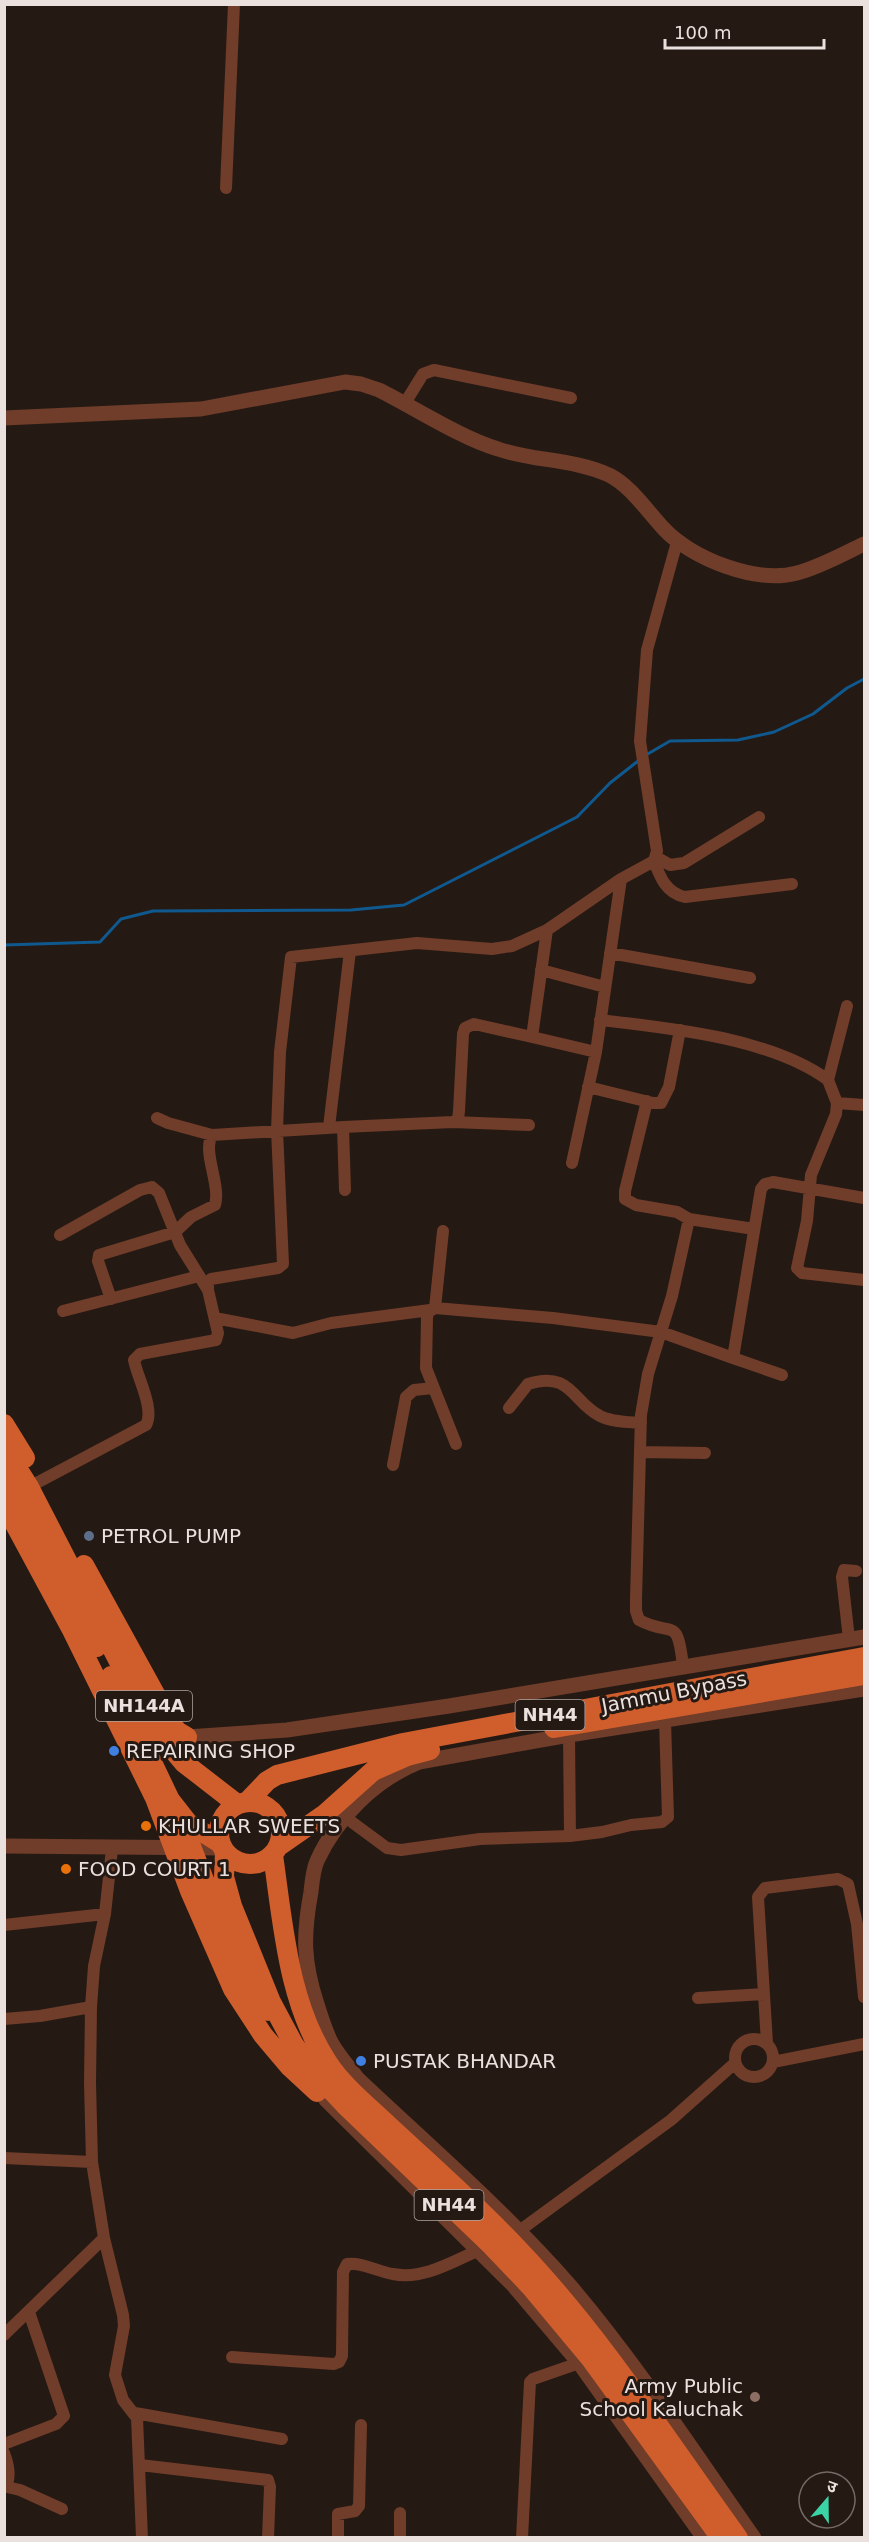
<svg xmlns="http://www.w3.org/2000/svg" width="869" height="2542" viewBox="0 0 869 2542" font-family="'DejaVu Sans','Noto Sans Devanagari',sans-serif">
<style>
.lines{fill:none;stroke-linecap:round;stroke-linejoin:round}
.stream{stroke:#0f598f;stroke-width:3}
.minor{stroke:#6f3d29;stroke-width:12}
.tertiary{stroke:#6f3d29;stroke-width:15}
.trunk{stroke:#d05e2c;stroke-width:20}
.service-dot{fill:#5c6f8a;stroke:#251914;stroke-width:2}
.shop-dot{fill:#3f7fe0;stroke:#251914;stroke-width:2}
.food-dot{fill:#e8710a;stroke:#251914;stroke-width:2}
.education-dot{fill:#8d6e63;stroke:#251914;stroke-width:2}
.labels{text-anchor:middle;stroke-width:6;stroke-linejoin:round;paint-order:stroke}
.shield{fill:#251914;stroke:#afa5a1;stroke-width:1.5}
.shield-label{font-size:18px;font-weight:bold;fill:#eae1de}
.poi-label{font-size:20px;fill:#eae1de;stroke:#251914;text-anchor:start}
.street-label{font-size:20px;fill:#eae1de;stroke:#251914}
</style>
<rect width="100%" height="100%" fill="#251914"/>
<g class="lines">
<path class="stream" d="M 646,755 L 670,741 L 738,740 L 774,732 L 813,714 L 847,688 L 864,679
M 4,945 L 100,942 L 121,919 L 153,911 L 351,910 L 404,905 L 577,817 L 610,783 L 638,761"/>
<path class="minor" d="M 226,188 L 234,4
M 405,403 L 423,374 L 434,370 L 571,398
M 656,857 L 670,865 L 684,863 L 759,817
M 654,861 C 660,877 666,893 685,897 L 792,884
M 547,930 L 532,1037 L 596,1052 L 621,879
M 610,953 L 750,978
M 541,970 L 605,987
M 847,1006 L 828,1080 L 837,1103 L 836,1114 L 811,1175 L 807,1221 L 797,1268 L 802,1273 L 864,1280
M 600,1020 C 669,1028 771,1038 828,1080
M 588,1087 L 653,1103 L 661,1103 L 669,1087 L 680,1030
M 647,1101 L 625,1191 L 625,1199 L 636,1205 L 677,1212 L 689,1219 L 754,1229
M 837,1103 L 864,1105
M 157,1118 L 168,1123 L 212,1135
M 453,1122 L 529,1125
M 329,1127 L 350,951
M 572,1163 L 596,1052
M 345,1190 L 343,1127 L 453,1122 L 458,1119 L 459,1111 L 463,1034 L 465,1028 L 474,1024 L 532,1037
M 60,1235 L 140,1190 L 152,1187 L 159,1193 L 180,1245 L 208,1290
M 111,1299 L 98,1261 L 99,1255 L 175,1232 L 191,1217 L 215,1205 C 221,1185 202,1152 212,1135 L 343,1127
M 435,1308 L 443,1231
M 63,1311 L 199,1276
M 215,1318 L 293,1333 L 331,1323 L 430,1310
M 782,1375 L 733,1358 L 761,1189 L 765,1184 L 773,1182 L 864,1198
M 509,1408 L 528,1384 C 571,1370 573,1403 600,1416 C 611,1422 628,1422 641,1423
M 456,1444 L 426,1368 L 427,1318 L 428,1312 L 435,1308 L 553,1318 L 661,1332 L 733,1358
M 640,1452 L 705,1453
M 393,1465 L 406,1397 L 414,1390 L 433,1388
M 29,1487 L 146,1425 C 155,1409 137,1377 134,1360 L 140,1354 L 216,1340 L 218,1333 L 208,1290 L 208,1284 L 211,1279 L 278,1268 L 283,1264 L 277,1130 L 280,1052 L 291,957 L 417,943 L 492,949 L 512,946 L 547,930 L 621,879 L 654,861 L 657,851 L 640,741 L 647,650 L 677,542
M 849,1639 L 842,1577 L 844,1570 L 856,1571
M 683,1666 C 677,1614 673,1638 639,1620 L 636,1611 L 636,1599 L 641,1415 L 648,1374 L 672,1296 L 689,1219
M 569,1735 L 570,1836
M 345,1817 L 387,1848 L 401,1850 L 480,1839 L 570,1836 L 602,1832 L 631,1825 L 662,1822 L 668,1817 L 665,1721
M 112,1849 L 105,1914 L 94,1966 L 91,2007 L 90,2083 L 92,2162 L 104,2238 L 123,2315 L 124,2326 L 115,2375 L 123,2400 L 137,2418 L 142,2538
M 4,1925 L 105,1914
M 698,1998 L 764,1994
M 4,2019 L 40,2016 L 91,2007
M735 2058a19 19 0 1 1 38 0a19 19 0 1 1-38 0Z
M 767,2043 L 758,1897 L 765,1888 L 838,1879 L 848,1884 L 857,1924 L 864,1997
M 773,2062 L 864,2044
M 4,2158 L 92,2162
M 519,2231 L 671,2120 L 735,2063
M 4,2335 L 104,2238
M 232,2357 L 334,2364 L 339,2362 L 342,2356 L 343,2272 L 347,2264 C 362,2262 379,2272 393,2274 C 423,2280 452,2262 479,2250
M 135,2413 L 282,2439
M 4,2444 L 56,2424 L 64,2416 L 29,2312
M 4,2453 C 8,2463 12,2480 4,2487
M 140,2465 L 268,2480 L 270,2487 L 268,2538
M 7,2487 L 20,2490 L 62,2509
M 400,2513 L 400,2538
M 338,2538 L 338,2514 L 355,2511 L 359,2506 L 361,2425
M 522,2538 L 530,2382 L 533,2379 L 579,2363"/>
<path class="tertiary" d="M 4,418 L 201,409 L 345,382 L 361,384 L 379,390 C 415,408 461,438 498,449 C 533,461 574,459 609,475 C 631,486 647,511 664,529 C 692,559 757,584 797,573 C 820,567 843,554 864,544
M 187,1737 L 287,1730 L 449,1706 L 864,1637
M 4,1846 L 223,1848
M 350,2075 L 358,2079 C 430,2147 507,2213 572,2288 C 638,2366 695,2454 754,2538
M 316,2079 L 326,2100 L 513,2285 L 579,2363 L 704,2538
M 358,2079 C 349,2067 338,2055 331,2042 C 325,2030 321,2017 317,2004 C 303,1962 303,1935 311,1892 C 312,1882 313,1870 317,1861 C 337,1817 375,1780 419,1762 L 569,1735 L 864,1689"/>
<path class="trunk" d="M 4,1424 L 25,1458
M 4,1447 L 29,1487 L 132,1687 L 163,1738 L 184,1763 L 237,1804
M 4,1479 L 39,1536 L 97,1647
M 4,1504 L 72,1630 L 155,1798 L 190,1891 L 233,1989 L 263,2035 L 290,2067 L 317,2092
M 84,1565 L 171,1723 L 177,1731 L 187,1737
M 111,1676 L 170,1800 L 188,1823 L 220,1843
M 554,1728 L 864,1675
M219 1833a31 31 0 1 1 62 0a31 31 0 1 1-62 0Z
M 247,1802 L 267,1781 L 277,1775 L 403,1743 L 864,1657
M 179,1815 L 240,1973 L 255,1998 L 268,2011
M 279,1846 L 325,1814 L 373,1771 L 407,1756 L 430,1750
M 225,1852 L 224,1877 L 232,1906 L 271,2002 L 294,2045 L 313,2071 L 345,2105 L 491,2245 L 531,2287 L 591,2359 L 721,2538
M 273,1855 C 283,1924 288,2003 328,2063 C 343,2086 368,2106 388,2125 C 432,2166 478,2206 519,2250 C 602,2337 667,2440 738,2538"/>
</g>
<circle class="service-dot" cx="89" cy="1536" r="6"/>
<g class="shop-dot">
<circle cx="114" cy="1751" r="6"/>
<circle cx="361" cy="2061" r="6"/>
</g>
<g class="food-dot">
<circle cx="146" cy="1826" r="6"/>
<circle cx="66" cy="1869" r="6"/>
</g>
<circle class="education-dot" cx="755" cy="2397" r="6"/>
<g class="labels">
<g class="shield">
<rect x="96" y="1691" width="96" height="30" rx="4.5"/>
<rect x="515.5" y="1700" width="69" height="30" rx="4.5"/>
<rect x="414.5" y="2190" width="69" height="30" rx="4.5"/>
</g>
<g class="shield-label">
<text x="144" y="1712">NH144A</text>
<text x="550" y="1721">NH44</text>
<text x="449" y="2211">NH44</text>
</g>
<g class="poi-label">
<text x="101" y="1543">PETROL PUMP</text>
<text x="126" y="1758">REPAIRING SHOP</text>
<text x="158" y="1833">KHULLAR SWEETS</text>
<text x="78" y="1876">FOOD COURT 1</text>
<text x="373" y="2068">PUSTAK BHANDAR</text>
<text x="743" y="2393" text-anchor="end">Army Public<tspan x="743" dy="23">School Kaluchak</tspan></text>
</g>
<g class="street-label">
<text transform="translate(674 1692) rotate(-11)" y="7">Jammu Bypass</text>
</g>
</g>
<rect width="869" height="2542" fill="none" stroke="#eae1de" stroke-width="12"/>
<g transform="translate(827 2500) rotate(20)"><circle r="28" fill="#251914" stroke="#746965" stroke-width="1.5"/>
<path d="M0-4.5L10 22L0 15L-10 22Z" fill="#3ad4a5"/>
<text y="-9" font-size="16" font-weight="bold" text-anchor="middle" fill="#eae1de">उ</text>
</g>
<path d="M665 39v9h159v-9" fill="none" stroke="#eae1de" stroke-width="3"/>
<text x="674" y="39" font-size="18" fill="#eae1de" stroke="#251914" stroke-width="4.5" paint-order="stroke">100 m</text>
</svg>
